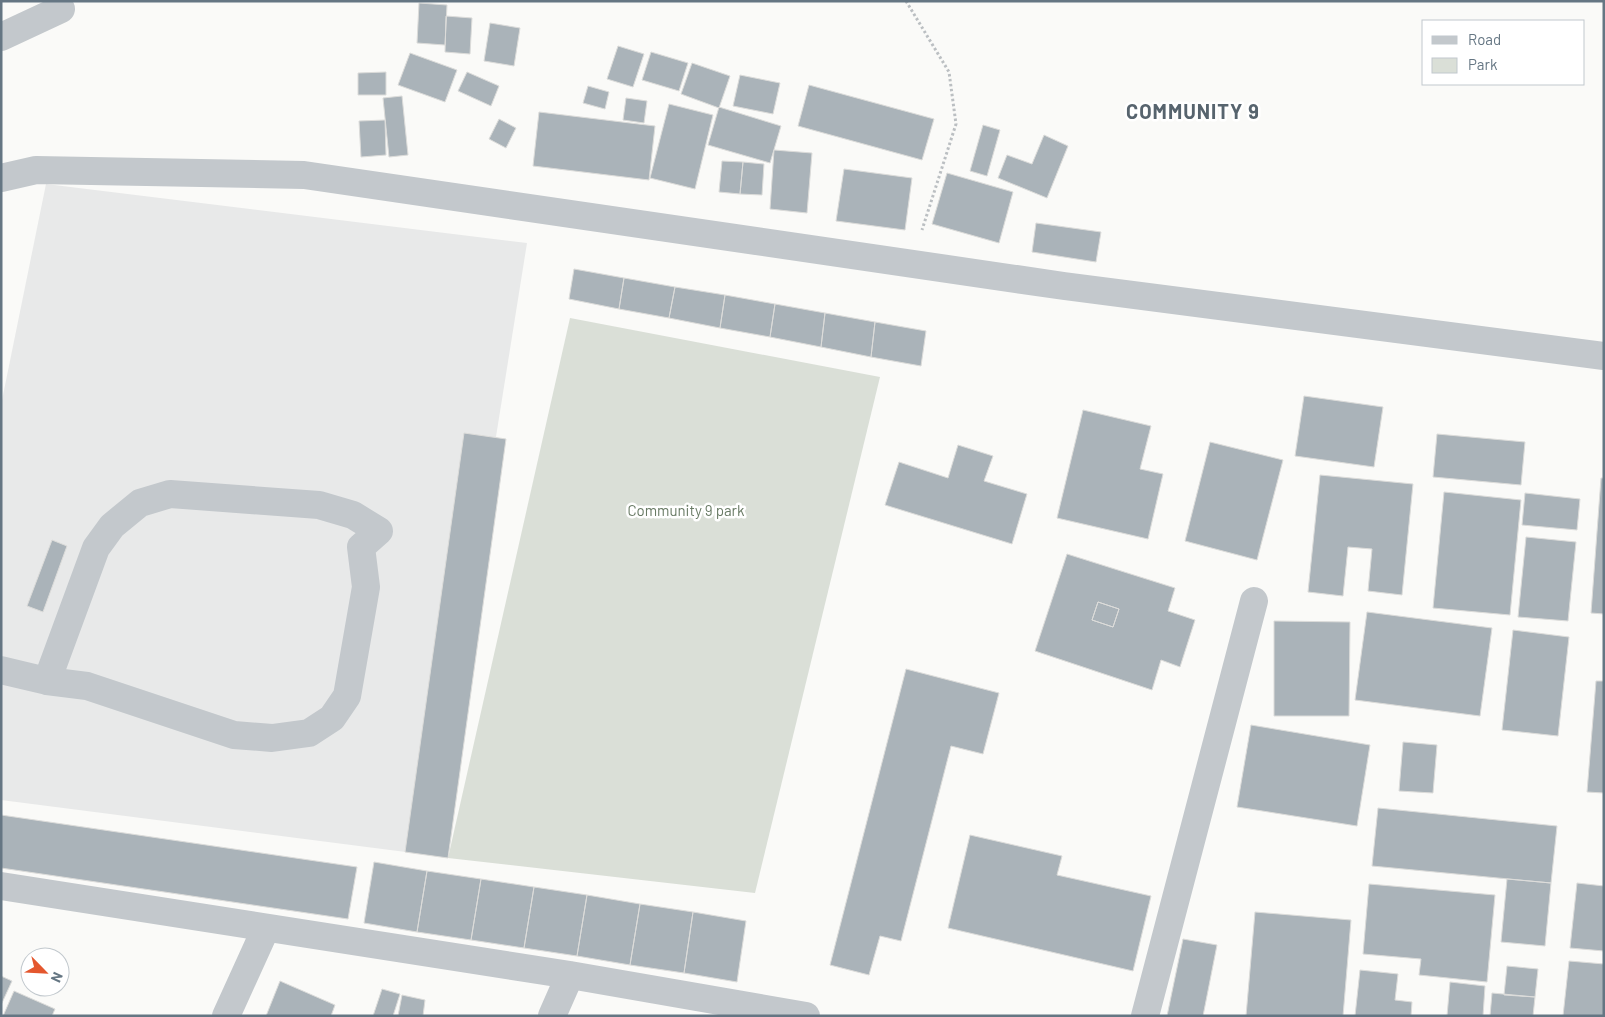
<svg xmlns="http://www.w3.org/2000/svg" width="1605" height="1017" viewBox="0 0 1605 1017" font-family="Barlow,sans-serif">
<style>
.built{fill:#e8e9e9}
.green{fill:#dadfd7}
.building{fill:#aab3b9;stroke:#dcdcda;fill-rule:evenodd}
.lines{fill:none;stroke-linecap:round;stroke-linejoin:round}
.path{stroke:#bbbfc2;stroke-width:3;stroke-dasharray:2.5 2.5;stroke-linecap:butt}
.minor{stroke:#c3c8cc;stroke-width:28}
.labels{text-anchor:middle;stroke-width:5;stroke-linejoin:round;paint-order:stroke}
.park-label{font-size:15px;fill:#687a64;stroke:#fff}
.district-label{font-size:20px;font-weight:bold;letter-spacing:1px;fill:#57646e;stroke:#fff}
</style>
<rect width="100%" height="100%" fill="#fafaf8"/>
<path class="built" d="M 46,184 L 527,243 L 429,855 L 1,800 L 1,405 Z"/>
<path class="green" d="M 570,318 L 880,377 L 755,893 L 448,858 Z"/>
<path class="building" d="M 419,3 L 447,5 L 445,45 L 417,43 Z
M 446,16 L 472,18 L 470,54 L 445,52 Z
M 490,23 L 520,28 L 514,66 L 484,61 Z
M 618,46 L 644,54 L 633,87 L 607,79 Z
M 651,52 L 688,63 L 679,91 L 642,80 Z
M 410,53 L 457,70 L 445,102 L 398,85 Z
M 692,63 L 730,76 L 719,108 L 681,94 Z
M 386,72 L 386,95 L 358,95 L 358,73 Z
M 467,72 L 499,86 L 491,106 L 458,91 Z
M 740,75 L 780,83 L 773,114 L 733,106 Z
M 809,85 L 934,119 L 922,160 L 798,126 Z
M 588,86 L 609,92 L 605,109 L 583,103 Z
M 402,96 L 408,155 L 389,157 L 383,98 Z
M 626,98 L 647,101 L 644,123 L 623,120 Z
M 669,104 L 713,115 L 695,189 L 650,178 Z
M 719,107 L 781,126 L 770,163 L 708,145 Z
M 539,112 L 655,126 L 649,180 L 533,166 Z
M 499,119 L 516,128 L 506,148 L 489,139 Z
M 385,120 L 386,155 L 361,157 L 359,121 Z
M 983,125 L 1000,130 L 987,176 L 970,171 Z
M 1044,135 L 1068,146 L 1047,198 L 998,178 L 1007,155 L 1032,164 Z
M 774,150 L 812,153 L 807,213 L 770,209 Z
M 722,161 L 743,162 L 740,194 L 719,192 Z
M 743,162 L 764,164 L 762,195 L 740,194 Z
M 844,169 L 912,178 L 905,230 L 836,221 Z
M 947,173 L 1013,192 L 999,243 L 932,224 Z
M 1036,223 L 1101,232 L 1096,262 L 1032,252 Z
M 574,269 L 624,278 L 619,309 L 569,299 Z
M 624,278 L 675,287 L 669,318 L 619,309 Z
M 675,287 L 725,295 L 720,328 L 669,318 Z
M 725,295 L 775,304 L 770,337 L 720,328 Z
M 775,304 L 825,313 L 821,347 L 770,337 Z
M 825,313 L 875,322 L 871,357 L 821,347 Z
M 875,322 L 926,331 L 921,366 L 871,357 Z
M 1304,396 L 1383,407 L 1374,467 L 1295,456 Z
M 1083,410 L 1151,426 L 1140,469 L 1163,474 L 1148,539 L 1057,518 Z
M 464,433 L 506,439 L 448,858 L 405,852 Z
M 1437,434 L 1525,442 L 1521,485 L 1433,477 Z
M 1210,442 L 1283,460 L 1257,560 L 1185,541 Z
M 958,445 L 993,456 L 984,481 L 1027,494 L 1012,544 L 885,505 L 899,462 L 948,478 Z
M 1320,475 L 1413,484 L 1402,595 L 1368,591 L 1372,549 L 1348,547 L 1343,596 L 1308,592 Z
M 1601,478 L 1604,478 L 1604,614 L 1591,613 Z
M 1444,492 L 1521,500 L 1510,615 L 1433,608 Z
M 1525,493 L 1580,499 L 1577,530 L 1522,525 Z
M 1526,537 L 1576,542 L 1568,621 L 1518,617 Z
M 52,540 L 67,546 L 43,612 L 27,606 Z
M 1067,554 L 1175,588 L 1168,611 L 1195,620 L 1180,667 L 1161,660 L 1152,690 L 1035,651 ZM 1098,602 L 1119,609 L 1113,627 L 1092,620 Z
M 1098,602 L 1119,609 L 1113,627 L 1092,620 Z
M 1367,612 L 1492,628 L 1480,716 L 1355,700 Z
M 1274,621 L 1350,622 L 1349,716 L 1274,716 Z
M 1513,630 L 1569,637 L 1558,736 L 1502,730 Z
M 906,669 L 999,693 L 983,754 L 951,746 L 901,941 L 880,936 L 869,975 L 830,965 Z
M 1596,681 L 1604,681 L 1604,793 L 1587,792 Z
M 1251,725 L 1370,745 L 1357,826 L 1237,807 Z
M 1403,742 L 1437,745 L 1433,793 L 1399,791 Z
M 1378,808 L 1557,826 L 1551,883 L 1372,866 Z
M 1,815 L 357,867 L 348,919 L 1,868 Z
M 970,835 L 1062,856 L 1057,875 L 1151,896 L 1133,971 L 948,928 Z
M 374,862 L 427,871 L 417,932 L 364,923 Z
M 427,871 L 481,879 L 471,940 L 417,932 Z
M 481,879 L 534,887 L 524,948 L 471,940 Z
M 1507,879 L 1551,883 L 1545,946 L 1501,942 Z
M 1577,883 L 1604,886 L 1604,951 L 1570,948 Z
M 1369,884 L 1495,895 L 1487,982 L 1419,975 L 1421,959 L 1363,954 Z
M 534,887 L 587,895 L 577,956 L 524,948 Z
M 587,895 L 640,904 L 630,965 L 577,956 Z
M 640,904 L 693,912 L 684,973 L 630,965 Z
M 693,912 L 746,921 L 737,982 L 684,973 Z
M 1255,912 L 1351,920 L 1343,1016 L 1246,1016 Z
M 1183,939 L 1217,945 L 1203,1016 L 1167,1016 Z
M 1569,961 L 1604,964 L 1604,1016 L 1563,1016 Z
M 1507,966 L 1538,969 L 1535,997 L 1504,995 Z
M 1360,970 L 1398,974 L 1395,1000 L 1412,1002 L 1411,1016 L 1355,1016 Z
M 1,976 L 12,981 L 1,1005 Z
M 280,981 L 335,1005 L 331,1016 L 266,1016 Z
M 1450,982 L 1485,986 L 1483,1016 L 1447,1016 Z
M 382,989 L 400,994 L 393,1016 L 373,1016 Z
M 14,991 L 55,1009 L 52,1016 L 3,1016 Z
M 1492,993 L 1535,997 L 1533,1016 L 1490,1016 Z
M 402,995 L 425,1000 L 423,1016 L 398,1016 Z"/>
<g class="lines">
<path class="path" d="M 906,1 L 949,72 L 956,124 L 922,230"/>
<path class="minor" d="M 1,37 L 61,9
M 1,178 L 36,170 L 304,175 L 1064,286 L 1604,356
M 1,670 L 47,681 L 87,686 L 234,735 L 272,738 L 309,733 L 332,718 L 347,696 L 366,587 L 361,547 L 379,531 L 353,515 L 319,505 L 170,494 L 140,503 L 112,526 L 96,548 L 47,681
M 1,886 L 570,975 L 806,1016
M 226,1016 L 266,928
M 552,1016 L 570,975
M 1145,1016 L 1254,601"/>
</g>
<g class="labels">
<g class="park-label">
<text x="686" y="516">Community 9 park</text>
</g>
<g class="district-label">
<text x="1193" y="119">COMMUNITY 9</text>
</g>
</g>
<rect width="1605" height="1017" fill="none" stroke="#657683" stroke-width="5"/>
<rect x="1422" y="20" width="162" height="65" fill="#ffffff" stroke="#c1c8cd"/>
<rect x="1432" y="36" width="25" height="8" fill="#c3c8cc" stroke="#c1c8cd"/>
<text x="1468" y="45" font-size="15" fill="#657683">Road</text>
<rect x="1432" y="58" width="25" height="15" fill="#dadfd7" stroke="#c1c8cd"/>
<text x="1468" y="70" font-size="15" fill="#657683">Park</text>
<g transform="translate(45 972) rotate(114)"><circle r="24" fill="#ffffff" stroke="#c1c8cd"/>
<path d="M0-4L9 19L0 12L-9 19Z" fill="#e4572e"/>
<text y="-8" font-size="14" font-weight="bold" text-anchor="middle" fill="#657683">N</text>
</g>
</svg>
